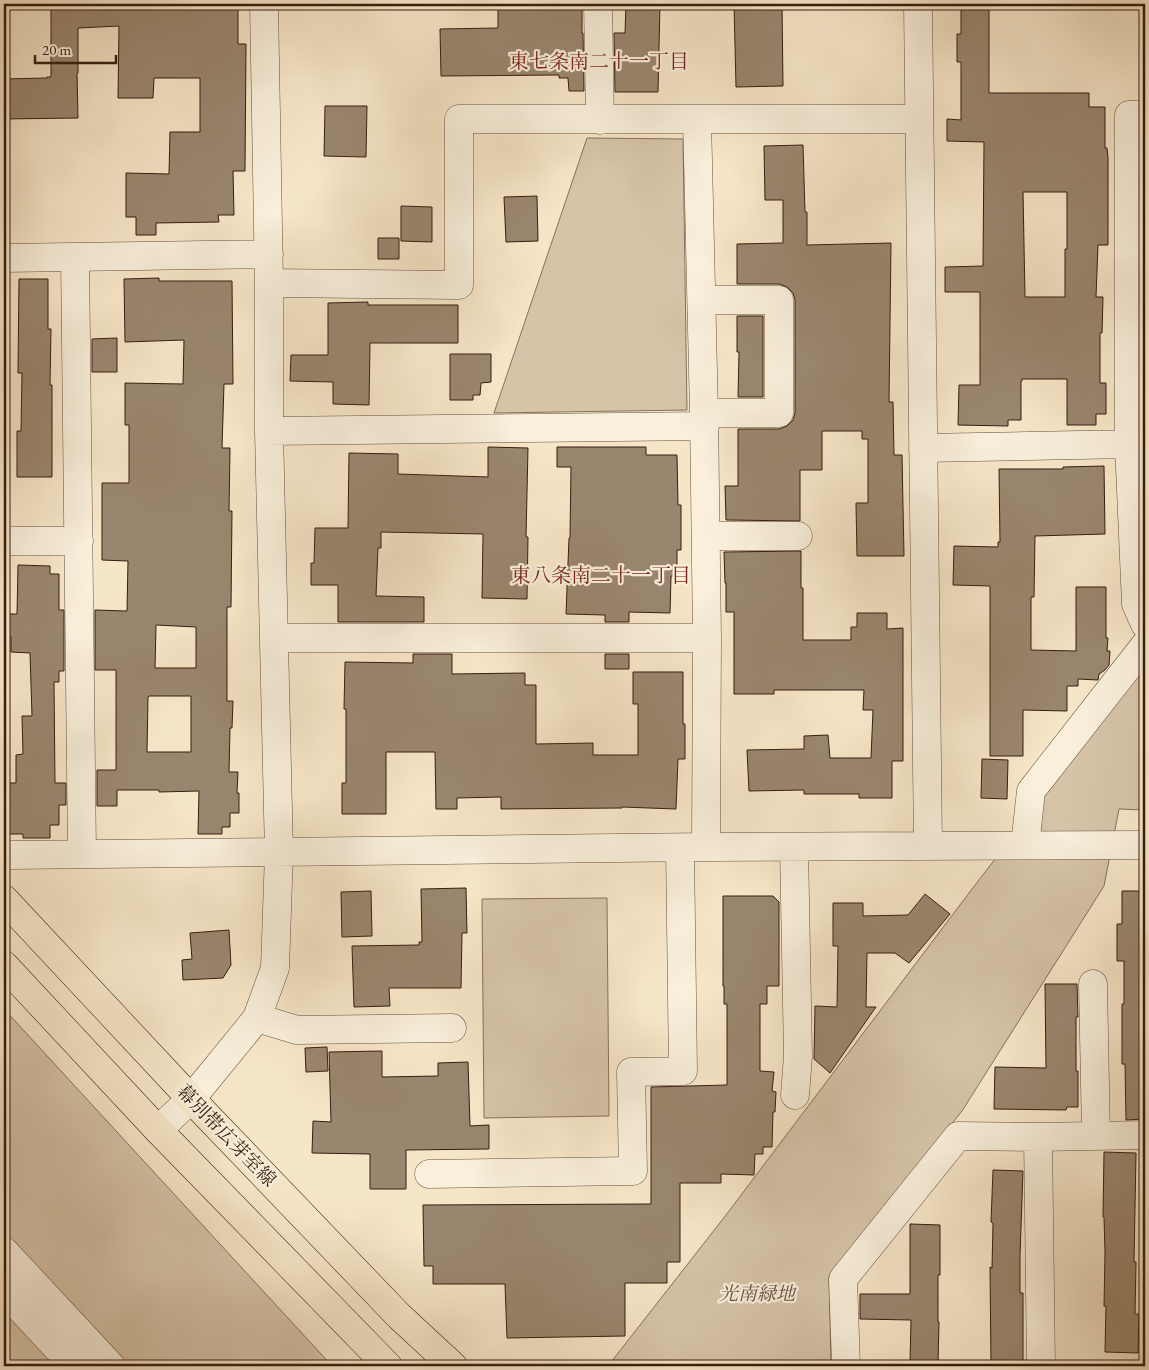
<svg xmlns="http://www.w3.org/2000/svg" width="1149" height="1370" viewBox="0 0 1149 1370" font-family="'EB Garamond','Noto Serif JP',serif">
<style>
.green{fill:#d6c4a9;stroke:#86705c}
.building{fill:#9a866f;stroke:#371d0f;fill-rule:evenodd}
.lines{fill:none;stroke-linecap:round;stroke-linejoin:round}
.minor-casing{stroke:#674f3d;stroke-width:29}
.major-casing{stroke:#371d0f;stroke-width:29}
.minor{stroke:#f9efdb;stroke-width:28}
.major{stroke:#f6e6c8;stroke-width:28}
.labels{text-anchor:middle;stroke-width:4.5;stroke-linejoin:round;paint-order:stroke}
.street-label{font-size:19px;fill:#371d0f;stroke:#f9efdb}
.park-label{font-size:19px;font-style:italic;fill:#674f3d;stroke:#f9efdb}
.neighbourhood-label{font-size:20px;fill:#7a1f14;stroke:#f9efdb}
</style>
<rect width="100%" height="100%" fill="#f6e6c8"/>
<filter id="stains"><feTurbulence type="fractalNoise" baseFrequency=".004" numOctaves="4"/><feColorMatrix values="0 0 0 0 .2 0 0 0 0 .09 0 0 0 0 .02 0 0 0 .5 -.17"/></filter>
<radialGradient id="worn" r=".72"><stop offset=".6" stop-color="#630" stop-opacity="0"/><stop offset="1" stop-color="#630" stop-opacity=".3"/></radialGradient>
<path class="green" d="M 587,138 L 683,139 L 687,410 L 494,413 Z
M 1145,665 L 1145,810 L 1119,809 L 1104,886 L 962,1111 L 829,1277 L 831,1366 L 608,1366 L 726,1215 L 972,889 Z
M 607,898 L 609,1116 L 484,1118 L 482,899 Z
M 4,1009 L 332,1366 L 4,1366 Z"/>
<path class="building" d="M 51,4 L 238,4 L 238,44 L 246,44 L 245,171 L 233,171 L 234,215 L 218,215 L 219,222 L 156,223 L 156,235 L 136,235 L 136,217 L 126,217 L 126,173 L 169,174 L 170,132 L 200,132 L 200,78 L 154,78 L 153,98 L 118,98 L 119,26 L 78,28 L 78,73 L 77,73 L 78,118 L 4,119 L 4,79 L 47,78 L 47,77 L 51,77 Z
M 498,4 L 532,4 L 532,8 L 582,9 L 582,33 L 583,33 L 584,91 L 569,91 L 568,78 L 559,78 L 559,75 L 441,76 L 440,29 L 497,28 L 498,27 Z
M 626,4 L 660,4 L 658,92 L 615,92 L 614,33 L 625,33 Z
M 734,4 L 782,4 L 783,86 L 736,87 Z
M 961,5 L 989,5 L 989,93 L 1089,93 L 1089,107 L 1105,107 L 1105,148 L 1107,148 L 1108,157 L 1108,245 L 1098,245 L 1096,297 L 1103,297 L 1102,333 L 1100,333 L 1100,383 L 1106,383 L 1106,414 L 1096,414 L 1096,425 L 1067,425 L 1067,379 L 1022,379 L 1022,381 L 1021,381 L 1021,420 L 1008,420 L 1008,426 L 958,425 L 959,385 L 980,385 L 980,292 L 945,292 L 945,267 L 983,266 L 984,142 L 947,141 L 947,119 L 961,120 L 961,62 L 957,62 L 957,34 L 961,34 ZM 1023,192 L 1067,192 L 1067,249 L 1065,249 L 1065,297 L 1025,297 Z
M 325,106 L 367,106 L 366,157 L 324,156 Z
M 803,145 L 805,212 L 807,212 L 807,245 L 891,243 L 889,402 L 893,402 L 894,455 L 902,455 L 904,556 L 857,556 L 856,503 L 868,503 L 868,439 L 862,439 L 862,431 L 822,431 L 822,470 L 800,470 L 800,521 L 726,520 L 725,486 L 738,486 L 738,429 L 779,429 L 787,426 L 793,420 L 795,413 L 795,300 L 793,293 L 787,287 L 779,284 L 737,284 L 737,244 L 783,243 L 783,200 L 765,200 L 764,146 Z
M 537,196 L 538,241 L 506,242 L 504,197 Z
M 401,206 L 432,207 L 432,242 L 401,241 Z
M 378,238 L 399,238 L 399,259 L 378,259 Z
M 159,278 L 159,281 L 232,281 L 233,384 L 224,384 L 222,448 L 230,448 L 229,511 L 232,511 L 231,607 L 227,607 L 227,701 L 233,701 L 232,728 L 230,728 L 229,772 L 238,772 L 237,793 L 239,793 L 239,813 L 230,813 L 230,827 L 222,827 L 222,834 L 198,834 L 199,791 L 159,792 L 159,790 L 117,790 L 117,806 L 97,806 L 97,770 L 116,770 L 116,670 L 95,670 L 95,610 L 127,611 L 128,561 L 102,560 L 102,483 L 129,483 L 129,425 L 125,425 L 125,383 L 183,384 L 184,340 L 125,342 L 124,279 ZM 156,625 L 196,627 L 196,668 L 155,668 ZM 149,696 L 191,696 L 191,752 L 147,752 L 148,697 Z
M 19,279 L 48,279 L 48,329 L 51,329 L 50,385 L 52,385 L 52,477 L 17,477 L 17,431 L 21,431 L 22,373 L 18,373 Z
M 368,302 L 368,305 L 458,305 L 458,343 L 370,343 L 369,405 L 333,404 L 333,382 L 290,381 L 291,355 L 328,355 L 328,303 Z
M 737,316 L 763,316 L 763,397 L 738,397 L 739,352 L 737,352 Z
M 117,338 L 117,372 L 92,372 L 92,339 Z
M 450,354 L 491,354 L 491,382 L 481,383 L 480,395 L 473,395 L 473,400 L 450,400 Z
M 488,447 L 528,448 L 526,537 L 528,537 L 527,599 L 482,598 L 483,534 L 381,532 L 381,548 L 378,548 L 376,596 L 424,597 L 424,622 L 338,622 L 338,585 L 311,585 L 311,563 L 314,563 L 315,528 L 348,528 L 349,453 L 398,454 L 398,474 L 488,477 Z
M 557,447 L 646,447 L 646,455 L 677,455 L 678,505 L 681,505 L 681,550 L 677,550 L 677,576 L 671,576 L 670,613 L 629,612 L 629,622 L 605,622 L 605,615 L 566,614 L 569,538 L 570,538 L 571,467 L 557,467 Z
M 1104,466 L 1105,534 L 1035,536 L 1034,597 L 1031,597 L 1031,650 L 1076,651 L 1076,587 L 1106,587 L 1106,638 L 1108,638 L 1107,651 L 1110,651 L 1109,665 L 1105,670 L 1099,674 L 1098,680 L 1078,679 L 1078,686 L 1067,686 L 1067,711 L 1023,710 L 1023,756 L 990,756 L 990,586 L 953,585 L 954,546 L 998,547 L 998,542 L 1000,542 L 999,469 L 1063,469 L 1063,467 Z
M 801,551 L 801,588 L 803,588 L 803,640 L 851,640 L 851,627 L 857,627 L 857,613 L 887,613 L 887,629 L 903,628 L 903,761 L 892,761 L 892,798 L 859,798 L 859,794 L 804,794 L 804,790 L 749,791 L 747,750 L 804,749 L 804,736 L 828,735 L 830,758 L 871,758 L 873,710 L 863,710 L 864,690 L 774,690 L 774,694 L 734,694 L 734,612 L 726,612 L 726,583 L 725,583 L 724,552 Z
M 18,565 L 50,566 L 50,574 L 59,574 L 59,610 L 64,610 L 64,671 L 59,671 L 59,682 L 54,682 L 55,783 L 66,783 L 66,805 L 59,805 L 59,825 L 50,825 L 50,838 L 23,838 L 23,834 L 4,834 L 4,783 L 16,783 L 16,755 L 23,754 L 22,716 L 32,716 L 30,653 L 11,652 L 11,637 L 4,637 L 4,614 L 17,614 Z
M 413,654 L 452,654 L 452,674 L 525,673 L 525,685 L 536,685 L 536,744 L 593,743 L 593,755 L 638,755 L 638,704 L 633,704 L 633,672 L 683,672 L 683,724 L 685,724 L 685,759 L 678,759 L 676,809 L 622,807 L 622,808 L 501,809 L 501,797 L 457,798 L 457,809 L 436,809 L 435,752 L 386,752 L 386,814 L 342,814 L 342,783 L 346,783 L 346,709 L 344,709 L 345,662 L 413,663 Z
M 605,654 L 629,654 L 629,669 L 605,669 Z
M 982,759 L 1008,760 L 1007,799 L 981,798 Z
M 466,888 L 467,933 L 462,933 L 461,988 L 389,988 L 390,1006 L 354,1007 L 352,946 L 419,945 L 419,942 L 422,942 L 421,889 Z
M 371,891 L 372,936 L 342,937 L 341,892 Z
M 1122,891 L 1144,891 L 1145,1119 L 1126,1120 L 1125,1064 L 1122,1064 L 1122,1004 L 1124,1004 L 1124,961 L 1117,961 L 1117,924 L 1122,924 Z
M 925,894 L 950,914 L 909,963 L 895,953 L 867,953 L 866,1007 L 876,1007 L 830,1073 L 814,1059 L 815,1006 L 837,1007 L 838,946 L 833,946 L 833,903 L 863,903 L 863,916 L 908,915 Z
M 723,896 L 773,896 L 779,902 L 779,986 L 767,986 L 767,1004 L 760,1004 L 760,1071 L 774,1072 L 772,1091 L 776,1092 L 775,1112 L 773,1112 L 772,1147 L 763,1147 L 763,1154 L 755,1154 L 754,1175 L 721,1174 L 721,1183 L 680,1183 L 680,1262 L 667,1262 L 667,1283 L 625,1283 L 625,1336 L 507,1338 L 505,1284 L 433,1284 L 433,1266 L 424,1266 L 423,1205 L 651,1204 L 651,1087 L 727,1085 L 727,1004 L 724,1004 L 724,986 L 723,986 Z
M 229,930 L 231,965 L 223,978 L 183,980 L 182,960 L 192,959 L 190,933 Z
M 1045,984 L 1077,984 L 1078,1017 L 1076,1017 L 1076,1071 L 1078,1071 L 1078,1107 L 1067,1107 L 1066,1110 L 994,1109 L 995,1067 L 1046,1068 Z
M 327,1047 L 328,1071 L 306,1072 L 305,1048 Z
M 382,1051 L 382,1077 L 438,1076 L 438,1063 L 468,1062 L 470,1126 L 489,1125 L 489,1149 L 406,1150 L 406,1189 L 370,1189 L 370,1154 L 312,1153 L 313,1121 L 331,1122 L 329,1052 Z
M 1104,1152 L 1136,1153 L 1134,1262 L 1136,1262 L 1135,1314 L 1139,1314 L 1138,1353 L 1105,1352 L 1106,1306 L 1104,1306 L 1105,1253 L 1104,1217 L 1103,1217 Z
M 993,1170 L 1023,1171 L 1020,1255 L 1020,1293 L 1023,1293 L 1023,1366 L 991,1366 L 990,1267 L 992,1268 L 993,1223 L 991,1222 Z
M 910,1224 L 940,1225 L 940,1275 L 938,1275 L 938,1322 L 939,1322 L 938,1364 L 910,1363 L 911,1320 L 860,1319 L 860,1294 L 910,1294 Z"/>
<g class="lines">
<defs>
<path id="minor" d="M 598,4 L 600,120
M 918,4 L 928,846
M 1145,114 L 1129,115 L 1129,444 L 1136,604 L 1145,624
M 697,119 L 704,413 L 707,638 L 706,847
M 75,257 L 82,853
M 4,258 L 269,254
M 269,283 L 459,285 L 459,119 L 919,119
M 702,300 L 779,300 L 779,413 L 704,413
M 269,431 L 705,426
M 923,448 L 1129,444
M 706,536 L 798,536
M 4,541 L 79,541
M 274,638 L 707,638
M 1025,845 L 1031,791 L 1145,645
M 794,847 L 798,1056 L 795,1095
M 11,855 L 706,847 L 1145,845
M 1093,984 L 1096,1136
M 257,1018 L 297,1030 L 452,1028
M 158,1130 L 191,1099 L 257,1018 L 275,968 L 279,853 L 269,431 L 269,283 L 264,4
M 1038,1137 L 1041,1366
M 429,1174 L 633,1171 L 631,1072 L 683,1071 L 680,848
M 4,1251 L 111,1366
M 4,1291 L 74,1366
M 846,1366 L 843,1279 L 958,1136 L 1038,1137 L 1145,1135"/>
<path id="major" d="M 4,899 L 191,1099 L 399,1316 L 453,1366
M 4,965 L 158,1130 L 388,1366"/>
</defs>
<use href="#minor" class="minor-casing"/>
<use href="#major" class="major-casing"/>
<use href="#minor" class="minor"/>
<use href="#major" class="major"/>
</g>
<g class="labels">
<g class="street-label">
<text transform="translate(227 1135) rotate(46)" y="7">幕別帯広芽室線</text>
</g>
<g class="park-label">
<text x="757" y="1300">光南緑地</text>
</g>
<g class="neighbourhood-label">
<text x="599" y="68">東七条南二十一丁目</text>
<text x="601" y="582">東八条南二十一丁目</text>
</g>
</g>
<rect width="1149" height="1370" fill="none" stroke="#f6e6c8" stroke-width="20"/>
<rect x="5" y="5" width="1139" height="1360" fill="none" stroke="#371d0f" stroke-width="2.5"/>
<rect x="10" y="10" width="1129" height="1350" fill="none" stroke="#371d0f"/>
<path d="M35 55v8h81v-8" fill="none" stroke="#371d0f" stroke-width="2.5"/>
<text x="42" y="55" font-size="15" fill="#371d0f" stroke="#f9efdb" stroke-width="4" paint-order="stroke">20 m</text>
<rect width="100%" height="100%" filter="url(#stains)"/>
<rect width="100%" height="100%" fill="url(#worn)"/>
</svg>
